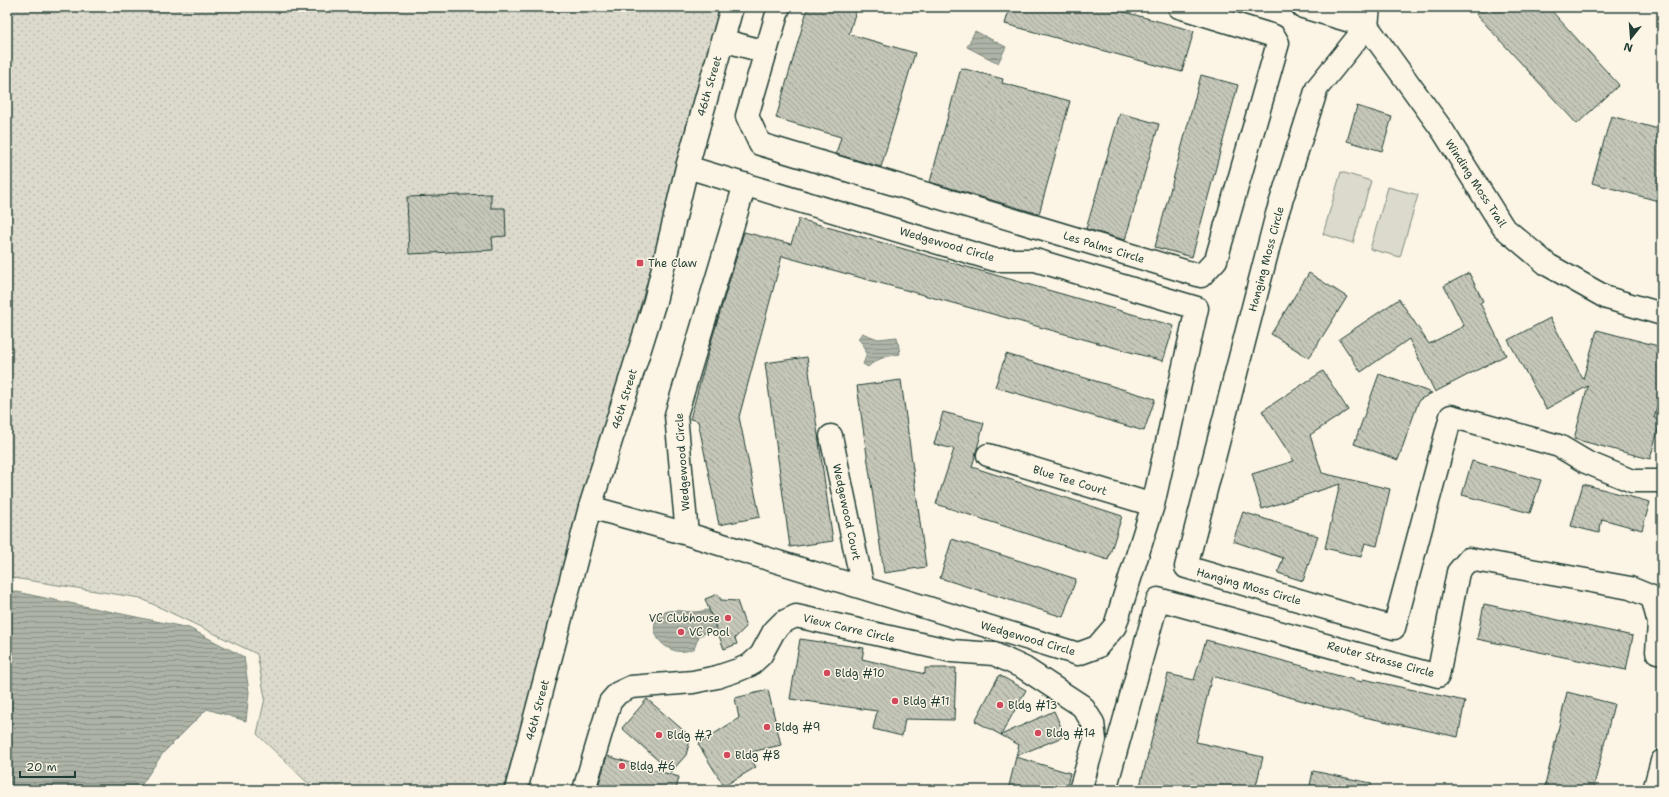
<svg xmlns="http://www.w3.org/2000/svg" width="1669" height="797" viewBox="0 0 1669 797" font-family="'Shantell Sans',sans-serif">
<style>
.grass{fill:url(#grass-dots);stroke:#7e8c80}
.pitch{fill:#dcdacc;stroke:#7e8c80}
.water{fill:url(#water-rules);stroke:#758479}
.building{fill:url(#building-back-hatch);stroke:#1f3d34}
.lines{fill:none;stroke-linecap:round;stroke-linejoin:round}
.minor-casing{stroke:#1f3d34;stroke-width:25}
.minor{stroke:#fcf5e5;stroke-width:22}
.poi-dot{fill:#d1495b;stroke:#fcf5e5;stroke-width:1.5}
.labels{text-anchor:middle;stroke-width:3;stroke-linejoin:round;paint-order:stroke}
.street-label{font-size:11px;fill:#1f3d34;stroke:#fcf5e5}
.poi-label{font-size:11px;fill:#1f3d34;stroke:#fcf5e5;text-anchor:start}
</style>
<defs>
<pattern id="grass-dots" width="8" height="8" patternUnits="userSpaceOnUse"><rect width="8" height="8" fill="#dcdacc"/><path d="M2 2h.1M6 6h.1" fill="none" stroke="#bcbcb0" stroke-width="1.8" stroke-linecap="round"/></pattern>
<pattern id="water-rules" width="6" height="5" patternUnits="userSpaceOnUse"><rect width="6" height="5" fill="#aeb3a7"/><path d="M0 2.5h6" fill="none" stroke="#8d9389"/></pattern>
<pattern id="building-back-hatch" width="6" height="6" patternUnits="userSpaceOnUse"><rect width="6" height="6" fill="#c5c7b9"/><path d="M-1 5l2 2M0 0l6 6M5-1l2 2" fill="none" stroke="#9fa397"/></pattern>
</defs>
<rect width="100%" height="100%" fill="#fcf5e5"/>
<filter id="ink" filterUnits="userSpaceOnUse"><feTurbulence type="fractalNoise" baseFrequency=".025" numOctaves="2"/><feDisplacementMap in="SourceGraphic" scale="8" xChannelSelector="R" yChannelSelector="G"/><feConvolveMatrix kernelMatrix="1 2 1 2 8 2 1 2 1" color-interpolation-filters="sRGB"/></filter>
<g filter="url(#ink)">
<path class="grass" d="M 7,7 L 725,7 L 503,790 L 315,790 L 257,734 L 265,698 L 257,654 L 140,598 L 7,577 Z"/>
<path class="pitch" d="M 1341,172 L 1371,181 L 1353,243 L 1323,234 Z
M 1388,187 L 1418,195 L 1400,257 L 1370,249 Z"/>
<path class="water" d="M 975,31 L 1006,47 L 998,63 L 967,47 Z
M 862,333 L 878,339 L 897,337 L 900,354 C 888,356 877,358 868,367 L 863,364 C 869,352 866,347 858,339 Z
M 7,590 L 189,628 L 244,657 L 249,692 L 246,721 L 207,709 L 163,753 L 138,790 L 7,790 Z
M 709,610 L 716,628 L 699,636 L 694,649 C 687,651 680,653 673,650 C 657,645 646,624 663,613 C 671,608 685,612 694,612 C 699,612 704,610 709,610 Z"/>
<path class="building" d="M 808,7 L 857,7 L 849,34 L 915,53 L 881,167 L 836,154 L 841,137 L 776,118 Z
M 1010,7 L 1106,7 L 1194,31 L 1182,72 L 1005,24 Z
M 1484,7 L 1548,7 L 1619,85 L 1577,124 L 1476,14 Z
M 961,68 L 1003,79 L 1002,83 L 1070,101 L 1039,214 L 930,182 Z
M 1201,75 L 1238,85 L 1192,257 L 1155,247 Z
M 1357,106 L 1392,117 L 1382,151 L 1347,141 Z
M 1120,113 L 1159,124 L 1125,240 L 1086,229 Z
M 1611,116 L 1662,130 L 1662,202 L 1592,183 Z
M 491,194 L 491,208 L 505,208 L 506,236 L 492,237 L 493,250 L 409,254 L 407,197 Z
M 799,219 L 1174,326 L 1163,361 L 782,256 L 739,417 L 760,517 L 719,525 L 698,421 L 690,419 L 712,339 L 744,232 L 791,244 Z
M 1309,273 L 1347,297 L 1309,358 L 1271,334 Z
M 1469,273 L 1483,301 L 1480,303 L 1506,355 L 1435,392 L 1409,339 L 1361,372 L 1339,339 L 1399,299 L 1429,344 L 1464,326 L 1444,286 Z
M 1550,318 L 1583,379 L 1597,330 L 1662,347 L 1662,390 L 1654,418 L 1661,419 L 1650,459 L 1574,439 L 1588,386 L 1546,409 L 1508,340 Z
M 1006,354 L 1155,399 L 1144,431 L 995,387 Z
M 807,357 L 833,541 L 790,547 L 765,363 Z
M 1323,371 L 1348,410 L 1310,435 L 1322,473 L 1390,489 L 1377,546 L 1365,543 L 1361,557 L 1325,548 L 1340,484 L 1262,509 L 1252,474 L 1294,461 L 1262,411 Z
M 1379,374 L 1432,393 L 1419,400 L 1398,460 L 1354,444 Z
M 901,380 L 926,567 L 884,573 L 857,386 Z
M 943,412 L 984,423 L 972,467 L 1122,516 L 1108,560 L 936,504 L 954,449 L 934,444 Z
M 1472,461 L 1541,480 L 1530,513 L 1462,495 Z
M 1583,484 L 1650,502 L 1642,530 L 1602,519 L 1599,533 L 1571,526 Z
M 1243,512 L 1318,536 L 1303,581 L 1278,573 L 1283,558 L 1233,541 Z
M 952,539 L 1076,579 L 1063,617 L 940,578 Z
M 718,594 L 721,600 L 737,601 L 746,627 L 735,638 L 737,644 L 724,649 L 705,599 Z
M 1484,604 L 1633,636 L 1626,670 L 1477,639 Z
M 800,639 L 864,648 L 862,659 L 925,674 L 925,668 L 956,668 L 954,720 L 905,719 L 902,736 L 873,729 L 877,711 L 790,699 Z
M 1206,640 L 1362,682 L 1363,679 L 1465,701 L 1458,737 L 1355,715 L 1212,676 L 1196,742 L 1263,757 L 1255,790 L 1139,790 L 1168,674 L 1194,680 Z
M 999,675 L 1026,690 L 1001,735 L 975,721 Z
M 768,690 L 781,745 L 747,753 L 756,767 L 724,786 L 698,744 L 739,718 L 735,698 Z
M 1567,692 L 1614,704 L 1593,790 L 1544,790 Z
M 647,699 L 691,737 L 686,755 L 671,772 L 622,728 Z
M 1054,711 L 1065,736 L 1016,756 L 1019,745 L 1001,735 Z
M 607,756 L 679,777 L 676,790 L 597,790 Z
M 1016,757 L 1070,773 L 1066,790 L 1008,790 Z
M 1313,771 L 1371,783 L 1371,790 L 1309,790 Z"/>
<g class="lines">
<defs>
<path id="minor" d="M 779,7 L 747,116 L 760,144 L 1201,276 L 1216,260 L 1278,43 L 1274,36 L 1179,7
M 1303,7 L 1367,26 L 1317,88 L 1277,214 L 1186,567 L 1394,628 L 1451,416 L 1559,446 L 1586,462 L 1632,481 L 1662,481
M 1369,7 L 1367,26 L 1443,131 L 1503,227 L 1548,265 L 1607,298 L 1662,314
M 722,40 L 766,52
M 831,436 L 863,588
M 988,455 L 1153,505
M 590,507 L 687,534 L 1078,654 L 1097,647 L 1115,626 L 1153,505 L 1197,308 L 1035,260 L 995,260 L 687,167
M 687,534 L 676,415 L 745,184
M 516,790 L 590,507 L 655,301 L 687,167 L 732,7
M 584,790 L 610,702 L 618,693 L 631,687 L 693,682 L 717,677 L 738,670 L 750,665 L 761,655 L 774,631 L 783,622 L 796,616 L 952,651 L 994,654 L 1024,668 L 1082,706 L 1093,723 L 1095,740 L 1080,790
M 1105,790 L 1158,599 L 1438,676 L 1458,572 L 1469,559 L 1630,588 L 1652,597 L 1659,623 L 1657,652 L 1662,653
M 1654,790 L 1662,761"/>
</defs>
<use href="#minor" class="minor-casing"/>
<use href="#minor" class="minor"/>
</g>
</g>
<g class="poi-dot">
<rect x="636" y="259" width="8" height="8" rx="2"/>
<circle cx="728" cy="618" r="4"/>
<circle cx="681" cy="632" r="4"/>
<circle cx="827" cy="673" r="4"/>
<circle cx="895" cy="701" r="4"/>
<circle cx="1000" cy="705" r="4"/>
<circle cx="767" cy="727" r="4"/>
<circle cx="1038" cy="733" r="4"/>
<circle cx="659" cy="735" r="4"/>
<circle cx="727" cy="755" r="4"/>
<circle cx="622" cy="766" r="4"/>
</g>
<g class="labels">
<g class="street-label">
<text transform="translate(709 86) rotate(-74)" y="4">46th Street</text>
<text transform="translate(1476 183) rotate(57)" y="4">Winding Moss Trail</text>
<text transform="translate(947 244) rotate(16)" y="4">Wedgewood Circle</text>
<text transform="translate(1104 247) rotate(17)" y="4">Les Palms Circle</text>
<text transform="translate(1266 259) rotate(-75)" y="4">Hanging Moss Circle</text>
<text transform="translate(624 399) rotate(-73)" y="4">46th Street</text>
<text transform="translate(682 462) rotate(-94)" y="4">Wedgewood Circle</text>
<text transform="translate(1070 480) rotate(17)" y="4">Blue Tee Court</text>
<text transform="translate(847 512) rotate(78)" y="4">Wedgewood Court</text>
<text transform="translate(1249 586) rotate(16)" y="4">Hanging Moss Circle</text>
<text transform="translate(849 628) rotate(13)" y="4">Vieux Carre Circle</text>
<text transform="translate(1028 638) rotate(16)" y="4">Wedgewood Circle</text>
<text transform="translate(1381 659) rotate(15)" y="4">Reuter Strasse Circle</text>
<text transform="translate(537 710) rotate(-75)" y="4">46th Street</text>
</g>
<g class="poi-label">
<text x="648" y="267">The Claw</text>
<text x="720" y="622" text-anchor="end">VC Clubhouse</text>
<text x="689" y="636">VC Pool</text>
<text x="835" y="677">Bldg #10</text>
<text x="903" y="705">Bldg #11</text>
<text x="1008" y="709">Bldg #13</text>
<text x="775" y="731">Bldg #9</text>
<text x="1046" y="737">Bldg #14</text>
<text x="667" y="739">Bldg #7</text>
<text x="735" y="759">Bldg #8</text>
<text x="630" y="770">Bldg #6</text>
</g>
</g>
<rect width="1669" height="797" fill="none" stroke="#fcf5e5" stroke-width="24"/>
<rect x="12" y="12" width="1645" height="773" fill="none" stroke="#1f3d34" stroke-width="1.5" filter="url(#ink)"/>
<g transform="translate(1631 38) rotate(197)" stroke="#fcf5e5" stroke-width="3" paint-order="stroke">
<path d="M0-3L7 15L0 10L-7 15Z" fill="#1f3d34"/>
<text y="-6" font-size="11" font-weight="bold" text-anchor="middle" fill="#1f3d34">N</text>
</g>
<path d="M20 771v6h55v-6" fill="none" stroke="#1f3d34" stroke-width="2"/>
<text x="26" y="771" font-size="12" fill="#1f3d34" stroke="#fcf5e5" stroke-width="3" paint-order="stroke">20 m</text>
</svg>
